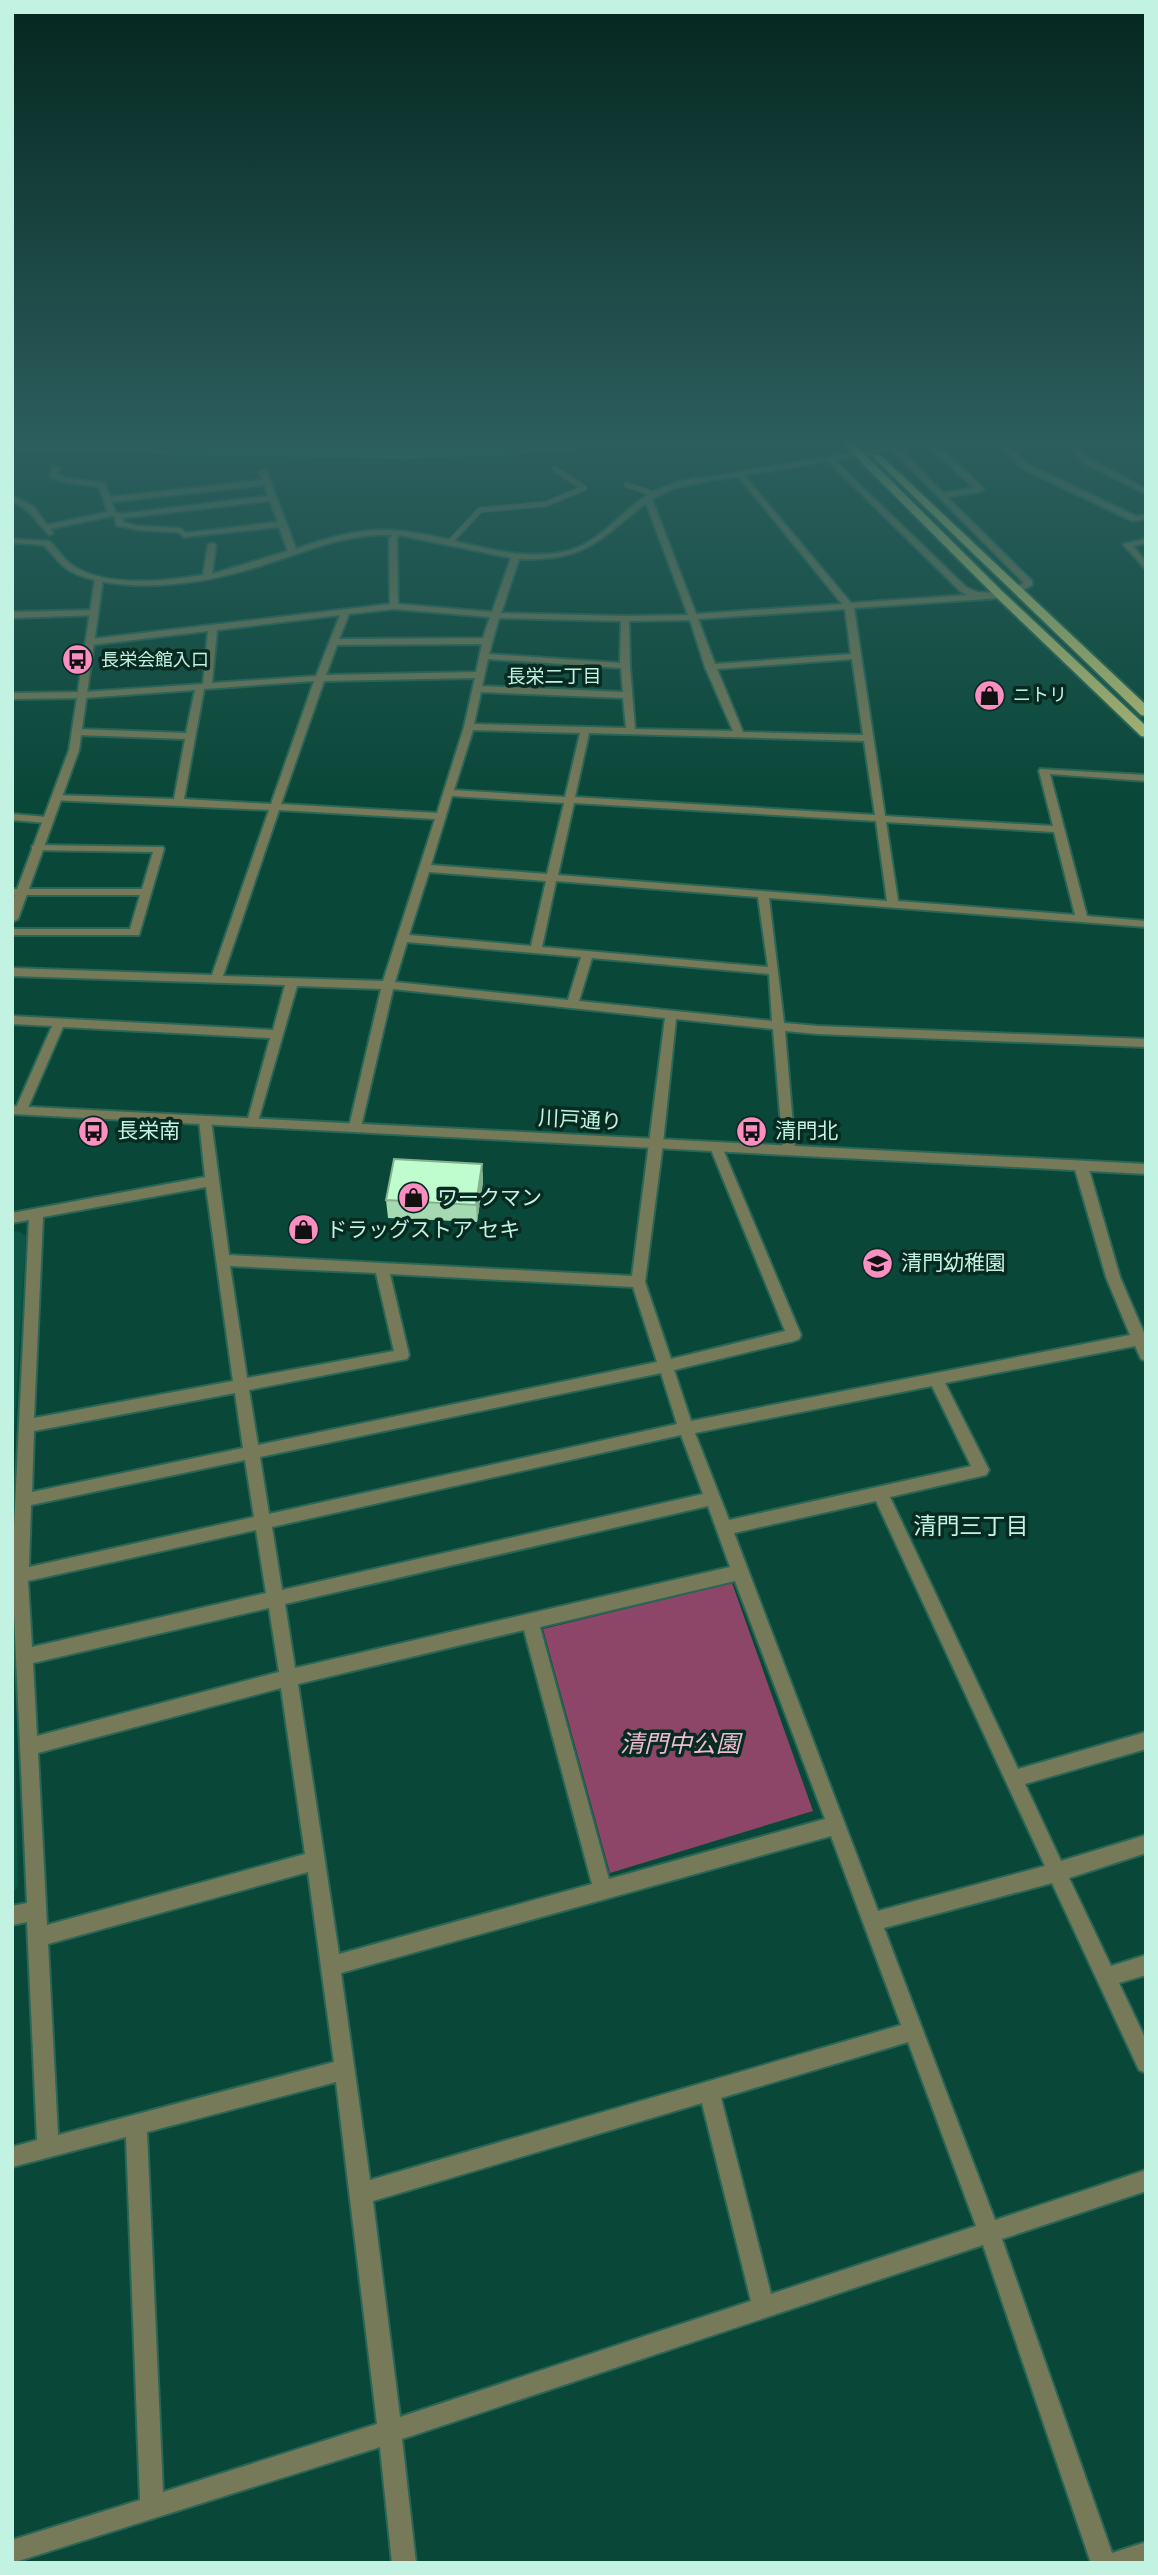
<svg xmlns="http://www.w3.org/2000/svg" width="1158" height="2575" viewBox="0 0 1158 2575" font-family="'Roboto Serif','Noto Sans JP',serif">
<style>
.built{fill:#0d5545}
.green{fill:#8d4668}
.water{fill:#149679}
.lines{fill:none;stroke-linecap:round;stroke-linejoin:round}
.service-casing{stroke:#2a6656;stroke-width:7}
.minor-casing{stroke:#2a6656;stroke-width:4}
.tertiary-casing{stroke:#2a6656;stroke-width:4}
.trunk-casing{stroke:#2a6656;stroke-width:4}
.service{stroke:#777a59;stroke-width:5}
.minor{fill:#777a59;fill-rule:evenodd}
.tertiary{fill:#777a59;fill-rule:evenodd}
.trunk{fill:#bcc274;fill-rule:evenodd}
.wall{fill:#a4d9b1}
.shaded-wall{fill:#86b090}
.building{fill:#bffcce;stroke:#86b090;stroke-width:2}
.labels{text-anchor:middle;stroke-width:7;stroke-linejoin:round;paint-order:stroke}
.far-poi-label{font-size:18px;fill:#c2f2e1;stroke:#072a21;text-anchor:start}
.far-neighbourhood-label{font-size:19px;fill:#c2f2e1;stroke:#072a21}
.street-label{font-size:21px;fill:#c2f2e1;stroke:#072a21}
.poi-label{font-size:21px;fill:#c2f2e1;stroke:#072a21;text-anchor:start}
.neighbourhood-label{font-size:23px;fill:#c2f2e1;stroke:#072a21}
.near-park-label{font-size:24px;font-style:italic;fill:#f0bad1;stroke:#072a21}
</style>
<rect width="100%" height="100%" fill="#094738"/>
<path class="built" d="M 18,1231 L 26,1236 L 12,1471 L 12,1232 Z
M 12,1569 L 18,1886 L 12,1894 Z"/>
<path class="green" d="M 732,1583 L 813,1811 L 610,1873 L 543,1629 Z"/>
<path class="water" d="M 12,440 L 676,440 L 526,454 L 405,459 L 12,451 Z"/>
<g class="lines">
<defs>
<path id="service" d="M 627,485 L 654,494
M 449,543 L 480,510 L 546,504 L 584,488 L 555,469"/>
<path id="minor" d="M 926,440 L 932,440 L 983,488 L 984,490 L 980,492 L 947,497 L 1032,581 L 1032,585 L 1020,592 L 1014,592 L 1014,588 L 1024,583 L 889,447 L 896,445 L 943,493 L 974,488 L 926,444 Z
M 998,440 L 1005,440 L 1027,464 L 1136,516 L 1146,515 L 1146,519 L 1132,521 L 1021,468 Z
M 1065,440 L 1072,440 L 1088,458 L 1146,489 L 1146,494 L 1082,462 Z
M 1136,440 L 1144,440 L 1146,447 Z
M 830,456 L 966,587 C 984,598 991,588 1004,595 L 1000,598 L 854,608 L 885,816 L 1053,826 L 1039,771 L 1040,769 L 1146,775 L 1146,781 L 1050,774 L 1087,916 L 1146,921 L 1146,927 L 769,898 L 784,1023 L 818,1026 L 1146,1039 L 1146,1047 L 818,1034 L 785,1031 L 795,1150 L 789,1155 L 783,1150 L 773,1029 L 676,1019 L 663,1143 L 645,1282 L 671,1359 L 785,1331 L 710,1147 L 716,1142 L 722,1147 L 801,1335 L 799,1339 L 794,1341 L 674,1370 L 691,1421 L 1130,1335 L 1106,1277 L 1074,1166 L 1081,1161 L 1088,1166 L 1120,1277 L 1144,1333 L 1146,1332 L 1146,1361 L 1141,1359 L 1135,1346 L 945,1383 L 989,1470 L 986,1475 L 890,1497 L 1018,1769 L 1146,1732 L 1146,1749 L 1025,1784 L 1061,1861 L 1146,1835 L 1146,1853 L 1069,1878 L 1111,1966 L 1146,1955 L 1146,1975 L 1119,1983 L 1146,2040 L 1146,2073 L 1139,2070 L 1052,1883 L 884,1928 L 995,2220 L 1146,2170 L 1146,2191 L 1002,2239 L 1112,2553 L 1146,2542 L 1146,2563 L 1091,2563 L 983,2245 L 402,2439 L 416,2563 L 392,2563 L 380,2447 L 12,2563 L 12,2540 L 140,2500 L 126,2137 L 12,2167 L 12,2147 L 37,2140 L 27,1922 L 12,1925 L 12,1906 L 27,1903 L 12,1568 L 29,1220 L 12,1223 L 12,1213 L 205,1177 L 199,1120 L 205,1116 L 211,1120 L 229,1255 L 632,1276 L 665,1018 L 393,989 L 361,1127 L 355,1132 L 349,1127 L 381,989 L 297,986 L 257,1125 L 253,1126 L 247,1122 L 270,1038 L 63,1027 L 27,1110 L 25,1113 L 17,1113 L 15,1110 L 52,1026 L 12,1024 L 12,1016 L 273,1030 L 285,985 L 12,976 L 12,968 L 212,975 L 269,810 L 52,800 L 51,798 L 56,795 L 174,799 L 185,739 L 78,735 L 73,732 L 78,729 L 186,733 L 195,690 L 83,698 L 12,699 L 12,693 L 83,692 L 203,684 L 208,631 L 91,645 L 87,642 L 91,639 L 390,604 L 389,539 L 392,535 C 346,533 305,552 263,565 C 220,579 178,587 132,585 C 112,584 89,581 70,571 C 59,565 53,554 44,545 L 12,543 L 12,539 L 49,541 C 57,548 63,559 72,565 C 104,588 167,581 203,575 L 208,545 L 212,543 L 216,545 L 212,574 L 288,551 L 279,527 L 184,537 L 178,532 L 138,530 L 116,525 L 115,517 L 111,516 L 50,529 L 53,533 L 49,535 L 28,511 L 12,501 L 12,495 L 34,507 L 47,525 L 108,512 L 99,487 L 65,482 L 49,477 L 52,466 L 59,468 L 56,474 L 66,478 L 105,483 L 110,497 L 262,480 L 259,472 L 263,470 L 267,472 L 296,549 C 330,537 364,527 400,531 C 455,536 508,563 564,552 C 594,546 615,519 639,501 C 658,487 679,480 703,477 L 707,479 L 706,481 L 674,488 L 652,499 L 696,614 L 842,604 L 739,477 L 738,475 L 742,473 L 851,603 L 967,595 L 960,591 L 827,460 L 826,458 ZM 264,485 L 268,496 L 120,514 L 115,512 L 112,502 ZM 270,501 L 278,522 L 186,533 L 180,528 L 138,526 L 123,522 L 123,518 ZM 646,503 L 688,615 L 625,616 L 501,613 L 519,559 C 585,561 598,541 646,503 ZM 399,535 L 511,558 L 492,612 L 398,604 L 397,539 ZM 394,609 L 490,617 L 483,638 L 339,639 L 349,614 ZM 845,609 L 851,654 L 715,664 L 698,619 ZM 340,615 L 316,676 L 212,683 L 217,630 ZM 499,618 L 621,621 L 620,663 L 489,654 ZM 690,620 L 705,667 L 733,731 L 635,729 L 630,666 L 629,621 ZM 482,644 L 476,672 L 326,675 L 337,645 ZM 488,659 L 621,668 L 623,692 L 482,686 ZM 852,659 L 863,735 L 743,732 L 717,669 ZM 475,678 L 464,727 L 437,813 L 281,804 L 324,681 ZM 314,681 L 271,804 L 184,799 L 204,689 ZM 481,692 L 623,698 L 626,728 L 474,724 ZM 473,730 L 580,733 L 565,797 L 454,790 ZM 589,733 L 864,741 L 875,815 L 575,797 ZM 452,796 L 564,803 L 547,874 L 431,865 ZM 574,803 L 876,821 L 887,901 L 558,875 ZM 279,810 L 435,819 L 383,981 L 223,976 ZM 886,822 L 1054,832 L 1075,915 L 898,901 ZM 429,872 L 546,881 L 531,946 L 409,935 ZM 556,881 L 758,897 L 768,967 L 542,947 ZM 407,942 L 581,957 L 568,1000 L 395,982 ZM 592,958 L 769,974 L 772,1021 L 579,1001 ZM 206,1187 L 233,1381 L 34,1418 L 43,1217 ZM 230,1266 L 376,1273 L 394,1351 L 247,1378 ZM 390,1274 L 633,1287 L 657,1362 L 258,1445 L 249,1390 L 407,1359 L 409,1355 ZM 661,1373 L 677,1424 L 269,1514 L 260,1457 ZM 932,1386 L 971,1466 L 729,1520 L 695,1433 ZM 235,1393 L 243,1448 L 32,1492 L 34,1431 ZM 681,1435 L 703,1494 L 282,1590 L 272,1527 ZM 245,1460 L 254,1517 L 29,1567 L 31,1505 ZM 876,1501 L 1045,1866 L 878,1911 L 734,1533 ZM 708,1506 L 730,1567 L 295,1668 L 285,1604 ZM 256,1530 L 266,1593 L 32,1647 L 28,1581 ZM 735,1581 L 825,1819 L 609,1879 L 540,1627 ZM 269,1608 L 279,1672 L 37,1736 L 33,1663 ZM 524,1630 L 592,1884 L 339,1954 L 298,1684 ZM 281,1688 L 305,1854 L 47,1925 L 38,1753 ZM 831,1836 L 901,2025 L 370,2180 L 341,1973 ZM 308,1872 L 334,2062 L 58,2135 L 48,1944 ZM 908,2042 L 976,2226 L 771,2294 L 721,2098 ZM 336,2082 L 377,2424 L 163,2492 L 147,2132 ZM 702,2103 L 751,2301 L 400,2417 L 373,2201 Z
M 1146,539 L 1146,543 L 1133,546 L 1146,562 L 1146,570 L 1123,544 Z
M 95,610 L 98,611 L 98,615 L 12,618 L 12,612 Z
M 12,814 L 47,817 L 52,820 L 47,823 L 12,820 Z
M 36,845 L 163,847 L 164,849 L 139,935 L 12,935 L 12,929 L 130,929 L 140,895 L 12,895 L 12,889 L 142,889 L 153,852 L 32,850 L 32,846 Z"/>
<path id="tertiary" d="M 19,440 L 27,440 L 12,451 L 12,445 Z
M 928,440 L 951,440 L 734,477 L 703,481 L 699,479 Z
M 99,576 L 103,579 L 79,750 L 18,919 L 12,922 L 12,903 L 69,750 L 95,579 Z
M 12,1106 L 1146,1164 L 1146,1174 L 12,1114 Z"/>
<path id="trunk" d="M 839,440 L 850,440 L 1004,593 L 1146,726 L 1146,737 L 1141,736 L 996,597 Z
M 878,453 L 1146,705 L 1146,716 L 1141,715 L 874,458 L 873,456 Z"/>
</defs>
<use href="#service" class="service-casing"/>
<use href="#minor" class="minor-casing"/>
<use href="#tertiary" class="tertiary-casing"/>
<use href="#trunk" class="trunk-casing"/>
<use href="#service" class="service"/>
<use href="#minor" class="minor"/>
<use href="#tertiary" class="tertiary"/>
<use href="#trunk" class="trunk"/>
</g>
<path class="wall" d="M 482,1164 L 483,1182 L 477,1222 L 388,1218 L 386,1200 Z"/>
<path class="shaded-wall" d="M 482,1164 L 483,1182 L 477,1222 L 476,1205 Z"/>
<path class="building" d="M 394,1159 L 482,1164 L 476,1205 L 386,1200 Z"/>
<linearGradient id="sky" x2="0" y2="1"><stop stop-color="#05271f"/><stop offset="0.55" stop-color="#2c5e5e"/><stop offset="1" stop-color="#2c5e5e" stop-opacity="0"/></linearGradient>
<rect width="1158" height="801" fill="url(#sky)"/>
<defs>
<symbol id="bus-disc" viewBox="-11 -11 22 22"><circle r="9.5" fill="#fc8fc1" stroke="#072a21"/><path d="M-5-6H5V4H4V6H2V4H-2V6H-4V4H-5ZM-3.5-4V0h7V-4ZM-3.5 1.2v1.5H-2V1.2ZM2 1.2v1.5H3.5V1.2Z" fill="#111"/></symbol>
<symbol id="shop-disc" viewBox="-11 -11 22 22"><circle r="9.5" fill="#fc8fc1" stroke="#072a21"/><path d="M-5-2.5h2.3a2.7 3.5 0 0 1 5.4 0H5L5.5 6h-11ZM-1.5-2.5h3a1.5 2.3 0 0 0-3 0Z" fill="#111"/></symbol>
<symbol id="school-disc" viewBox="-11 -11 22 22"><circle r="9.5" fill="#fc8fc1" stroke="#072a21"/><path d="M0-5L7-2L0 1L-7-2ZM-4 1L0 2.5L4 1V4Q0 6-4 4Z" fill="#111"/></symbol>
</defs>
<g fill-rule="evenodd">
<use href="#bus-disc" x="60" y="642" width="35" height="35"/>
<use href="#shop-disc" x="972" y="678" width="35" height="35"/>
<use href="#bus-disc" x="76" y="1114" width="35" height="35"/>
<use href="#bus-disc" x="734" y="1114" width="35" height="35"/>
<use href="#shop-disc" x="396" y="1180" width="35" height="35"/>
<use href="#shop-disc" x="286" y="1212" width="35" height="35"/>
<use href="#school-disc" x="860" y="1246" width="35" height="35"/>
</g>
<g class="labels">
<g class="far-poi-label">
<text x="101" y="666">長栄会館入口</text>
<text x="1013" y="701">ニトリ</text>
</g>
<g class="far-neighbourhood-label">
<text x="554" y="683">長栄二丁目</text>
</g>
<g class="street-label">
<text transform="translate(580 1120) rotate(3)" y="7">川戸通り</text>
</g>
<g class="poi-label">
<text x="117" y="1138">長栄南</text>
<text x="775" y="1138">清門北</text>
<text x="437" y="1205">ワークマン</text>
<text x="326" y="1237">ドラッグストア セキ</text>
<text x="901" y="1270">清門幼稚園</text>
</g>
<g class="neighbourhood-label">
<text x="971" y="1534">清門三丁目</text>
</g>
<g class="near-park-label">
<text x="680" y="1752">清門中公園</text>
</g>
</g>
<rect width="1158" height="2575" fill="none" stroke="#c2f2e1" stroke-width="28"/>
</svg>
